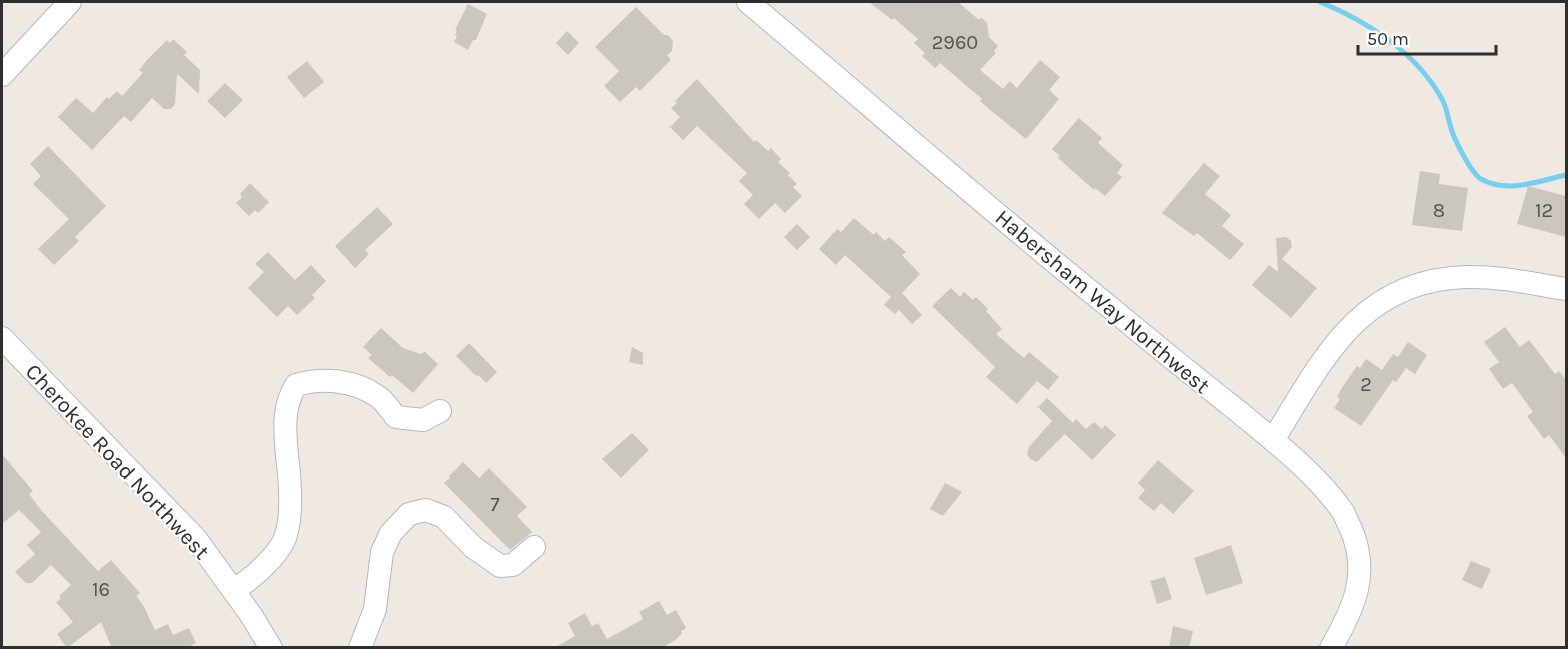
<svg xmlns="http://www.w3.org/2000/svg" width="1568" height="649" viewBox="0 0 1568 649" font-family="Karla,sans-serif">
<style>
.lines{fill:none;stroke-linecap:round;stroke-linejoin:round}
.stream{stroke:#75cff0;stroke-width:5}
.building{fill:#cbc7bf}
.minor-casing{stroke:#b4b7c1;stroke-width:24}
.minor{stroke:#fff;stroke-width:22}
.labels{text-anchor:middle;stroke-width:4.5;stroke-linejoin:round;paint-order:stroke}
.number-label{font-size:20px;fill:#555452}
.street-label{font-size:22px;fill:#2e2e2e;stroke:#fff}
</style>
<rect width="100%" height="100%" fill="#efe9e1"/>
<g class="lines">
<path class="stream" d="M 1320,2 C 1369,22 1418,54 1443,101 C 1447,109 1448,119 1451,128 C 1454,139 1471,173 1481,179 C 1508,194 1538,181 1566,175"/>
</g>
<path class="building" d="M 869,2 L 958,2 L 978,19 L 982,18 L 987,23 L 989,37 L 998,46 L 994,51 L 996,53 L 980,70 L 1003,89 L 1010,81 L 1017,88 L 1040,60 L 1060,77 L 1049,90 L 1059,99 L 1026,139 L 989,109 L 980,101 L 982,99 L 940,63 L 935,68 L 922,56 L 925,53 L 914,43 L 918,39 L 894,18 L 892,20 Z
M 468,4 L 487,14 L 476,40 L 473,40 L 468,50 L 454,42 L 457,36 L 455,35 L 457,31 L 455,30 Z
M 636,7 L 664,35 L 668,35 L 673,41 L 672,51 L 667,55 L 671,60 L 640,91 L 636,87 L 620,102 L 604,86 L 619,71 L 595,47 Z
M 567,31 L 579,43 L 568,55 L 556,43 Z
M 173,39 L 187,52 L 184,55 L 200,70 L 199,94 L 177,74 L 175,104 L 171,109 L 164,109 L 152,98 L 131,122 L 124,116 L 92,150 L 58,117 L 76,98 L 93,113 L 107,97 L 109,99 L 117,91 L 122,96 L 143,73 L 139,70 L 147,60 L 167,40 L 170,43 Z
M 307,61 L 324,82 L 304,98 L 287,77 Z
M 697,79 L 754,142 L 756,140 L 768,151 L 771,148 L 781,159 L 778,162 L 790,173 L 788,175 L 797,184 L 793,187 L 802,196 L 785,213 L 775,203 L 759,219 L 744,204 L 753,195 L 739,181 L 747,173 L 697,126 L 683,140 L 670,127 L 680,117 L 671,108 L 677,103 L 675,101 Z
M 225,83 L 243,100 L 225,118 L 207,101 Z
M 1079,118 L 1102,138 L 1098,143 L 1123,165 L 1117,173 L 1122,177 L 1105,196 L 1095,188 L 1094,190 L 1058,158 L 1060,156 L 1052,149 Z
M 48,146 L 106,206 L 75,237 L 79,241 L 54,265 L 38,249 L 69,219 L 33,184 L 41,176 L 30,164 Z
M 1204,163 L 1220,176 L 1205,194 L 1231,215 L 1222,226 L 1244,244 L 1230,260 L 1197,233 L 1194,236 L 1162,213 Z
M 1420,171 L 1440,174 L 1439,184 L 1468,188 L 1462,231 L 1412,225 Z
M 250,183 L 269,202 L 258,213 L 255,210 L 249,216 L 236,203 L 242,197 L 240,194 Z
M 1528,186 L 1566,196 L 1566,237 L 1517,224 Z
M 377,207 L 393,224 L 365,250 L 369,254 L 355,268 L 335,246 Z
M 854,218 L 874,235 L 876,232 L 885,241 L 889,237 L 906,252 L 902,255 L 920,274 L 902,293 L 922,315 L 912,324 L 899,310 L 895,314 L 884,305 L 891,297 L 845,255 L 836,265 L 819,249 L 837,229 L 841,232 Z
M 797,224 L 810,237 L 797,250 L 784,237 Z
M 1286,237 L 1291,241 L 1292,247 L 1282,259 L 1317,288 L 1291,318 L 1252,285 L 1269,265 L 1278,272 L 1276,238 Z
M 268,252 L 295,280 L 311,265 L 326,281 L 312,295 L 315,298 L 297,315 L 288,306 L 277,317 L 248,288 L 264,272 L 255,264 Z
M 951,288 L 960,297 L 964,292 L 973,300 L 976,297 L 988,309 L 986,311 L 1002,329 L 996,334 L 1024,358 L 1029,352 L 1059,377 L 1048,390 L 1037,381 L 1017,404 L 986,377 L 995,367 L 932,306 Z
M 1505,327 L 1520,347 L 1529,340 L 1555,374 L 1559,371 L 1566,380 L 1566,458 L 1549,435 L 1544,439 L 1527,416 L 1533,412 L 1512,383 L 1503,389 L 1489,369 L 1499,362 L 1484,342 Z
M 381,328 L 403,348 L 421,354 L 424,351 L 438,364 L 413,393 L 392,375 L 390,377 L 368,358 L 372,355 L 363,347 Z
M 1408,342 L 1427,355 L 1415,374 L 1406,368 L 1396,382 L 1393,380 L 1361,426 L 1334,408 L 1340,399 L 1337,397 L 1341,389 L 1357,366 L 1360,368 L 1366,359 L 1382,370 L 1393,354 L 1398,357 Z
M 469,343 L 497,372 L 486,383 L 478,375 L 476,376 L 456,356 Z
M 632,347 L 643,353 L 643,365 L 629,362 Z
M 1047,398 L 1073,423 L 1076,419 L 1086,429 L 1094,422 L 1102,429 L 1105,425 L 1116,435 L 1092,460 L 1065,434 L 1037,462 L 1030,459 L 1027,454 L 1029,447 L 1052,421 L 1038,407 Z
M 632,433 L 649,450 L 621,478 L 602,459 Z
M 2,454 L 33,491 L 29,494 L 41,510 L 98,571 L 111,560 L 140,593 L 136,596 L 143,605 L 155,630 L 168,624 L 173,635 L 189,628 L 196,643 L 186,648 L 112,648 L 101,622 L 67,648 L 57,634 L 73,622 L 56,602 L 61,599 L 59,596 L 71,585 L 51,565 L 32,583 L 26,583 L 15,572 L 35,554 L 27,545 L 41,532 L 19,510 L 2,524 Z
M 1158,460 L 1194,491 L 1173,514 L 1161,503 L 1154,511 L 1138,498 L 1145,490 L 1138,483 Z
M 463,462 L 479,478 L 489,468 L 527,507 L 517,516 L 532,532 L 510,550 L 444,483 L 450,478 L 449,476 Z
M 945,483 L 962,492 L 943,516 L 930,509 Z
M 1231,545 L 1243,583 L 1206,595 L 1194,558 Z
M 1471,561 L 1491,569 L 1482,589 L 1462,580 Z
M 1165,577 L 1172,599 L 1157,604 L 1150,581 Z
M 659,601 L 667,615 L 676,610 L 686,628 L 681,631 L 682,634 L 677,638 L 677,639 L 662,648 L 554,648 L 575,636 L 568,623 L 585,613 L 592,626 L 598,623 L 607,639 L 643,619 L 639,612 Z
M 1173,626 L 1193,631 L 1189,648 L 1169,648 Z"/>
<g class="lines">
<defs>
<path id="minor" d="M 748,2 C 869,104 988,209 1112,309 C 1154,344 1196,378 1239,412 C 1273,440 1318,475 1343,512 C 1346,517 1348,524 1351,529 C 1370,574 1354,608 1331,648
M 2,75 L 70,2
M 2,338 L 196,539 L 251,615 L 271,648
M 1273,440 C 1322,361 1359,280 1466,277 C 1499,276 1534,284 1566,289
M 233,590 C 250,581 278,556 285,538 C 293,516 290,479 287,456 C 285,430 282,408 296,385 C 322,377 354,380 377,396 C 384,400 390,410 396,417 L 423,420 L 440,411
M 360,648 L 375,609 L 382,552 L 391,533 L 409,514 L 426,510 L 444,517 L 473,547 L 500,566 L 513,565 L 534,547"/>
</defs>
<use href="#minor" class="minor-casing"/>
<use href="#minor" class="minor"/>
</g>
<g class="labels">
<g class="number-label">
<text x="955" y="49">2960</text>
<text x="1439" y="217">8</text>
<text x="1544" y="217">12</text>
<text x="1366" y="391">2</text>
<text x="495" y="511">7</text>
<text x="101" y="596">16</text>
</g>
<g class="street-label">
<text transform="translate(1103 301) rotate(40)" y="8">Habersham Way Northwest</text>
<text transform="translate(118 461) rotate(47)" y="8">Cherokee Road Northwest</text>
</g>
</g>
<rect width="1568" height="649" fill="none" stroke="#2e2e2e" stroke-width="6"/>
<path d="M1358 45v9h138v-9" fill="none" stroke="#2e2e2e" stroke-width="3"/>
<text x="1367" y="45" font-size="18" fill="#2e2e2e" stroke="#ffffff" stroke-width="4.5" paint-order="stroke">50 m</text>
</svg>
